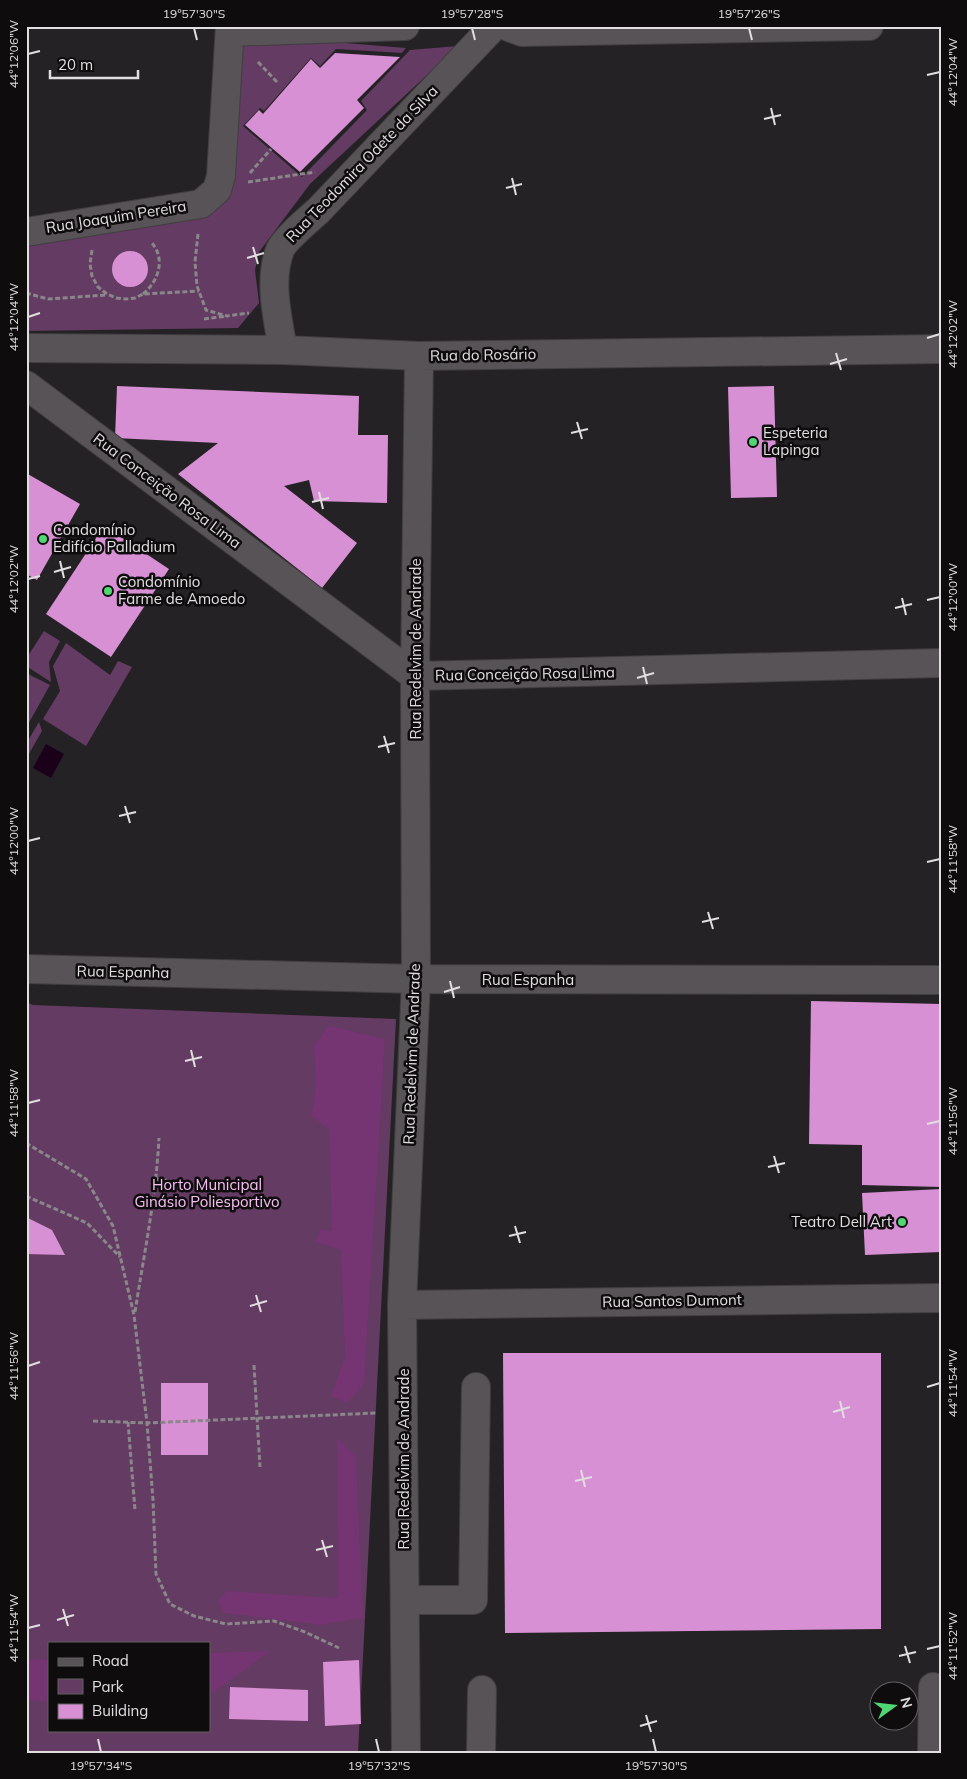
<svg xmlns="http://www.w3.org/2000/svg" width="967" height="1779" viewBox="0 0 967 1779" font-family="Mulish,sans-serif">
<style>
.green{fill:#643b62;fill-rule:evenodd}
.forest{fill:#753472}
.water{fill:#1b001a}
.building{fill:#d890d4}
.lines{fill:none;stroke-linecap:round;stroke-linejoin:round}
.minor-casing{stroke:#413e40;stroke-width:30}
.path{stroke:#8a878a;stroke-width:3;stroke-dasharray:5 2.5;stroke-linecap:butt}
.minor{stroke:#575356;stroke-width:28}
.ticks{fill:none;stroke:#e1dee0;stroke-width:2}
.poi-dot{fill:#51d674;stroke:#0e0c0d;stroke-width:2}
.labels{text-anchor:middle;stroke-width:5;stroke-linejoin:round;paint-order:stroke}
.street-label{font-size:15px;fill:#e1dee0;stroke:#0e0c0d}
.poi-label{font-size:15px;fill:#e1dee0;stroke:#0e0c0d;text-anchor:start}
.park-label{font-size:15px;fill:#f7c0f3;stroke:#0e0c0d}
.neatline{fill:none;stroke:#e1dee0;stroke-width:2}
.ticks-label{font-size:12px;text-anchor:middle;fill:#e1dee0}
</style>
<rect width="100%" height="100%" fill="#252225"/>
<path class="green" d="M 235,34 L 406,48 L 402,53 L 336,49 L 320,66 L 311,58 L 264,111 L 260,108 L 243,126 L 302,177 L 367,110 L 361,101 L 410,50 L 458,46 L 310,184 L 259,252 L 255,270 L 259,303 L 238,328 L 26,331 L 26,243 L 203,214 Z
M 44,631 L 60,641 L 49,662 L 51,682 L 26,666 L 26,659 Z
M 66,643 L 110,675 L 118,661 L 132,667 L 86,746 L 43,719 L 60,691 L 53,666 Z
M 26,673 L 50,685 L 26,728 Z
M 39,722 L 42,731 L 26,759 L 26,744 Z
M 26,1002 L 33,1005 L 396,1019 L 358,1753 L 26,1753 ZM 49,1643 L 209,1643 L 209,1730 L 49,1730 Z"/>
<path class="forest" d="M 329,1026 L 385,1039 L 364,1384 L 347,1403 L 331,1396 L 345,1357 L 341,1250 L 316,1242 L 320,1229 L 332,1231 L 329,1129 L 311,1116 L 316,1085 L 314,1045 Z
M 337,1438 L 356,1457 L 363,1618 L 321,1625 L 224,1613 L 218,1600 L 227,1591 L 338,1598 Z
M 270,1651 L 215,1691 L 209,1694 L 209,1653 Z
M 49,1659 L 49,1702 L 26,1700 L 26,1660 Z"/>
<path class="water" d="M 46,744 L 64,754 L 51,778 L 33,768 Z"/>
<path class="building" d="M 335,53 L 400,57 L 357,100 L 364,108 L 300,172 L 245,125 L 259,110 L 263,114 L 311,59 L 320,68 Z
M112 269a18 18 0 1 1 36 0a18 18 0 1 1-36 0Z
M 117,386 L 359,396 L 358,435 L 388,435 L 387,503 L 314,501 L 309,480 L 284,486 L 357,543 L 322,588 L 178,474 L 218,443 L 115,438 Z
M 774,386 L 777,497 L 731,498 L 728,387 Z
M 26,473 L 80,504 L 37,580 L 26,574 Z
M 104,526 L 169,569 L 111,657 L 46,614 Z
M 811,1001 L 941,1004 L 941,1187 L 862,1185 L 862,1145 L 809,1144 Z
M 941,1189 L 941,1252 L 865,1255 L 862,1193 Z
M 26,1217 L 52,1230 L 65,1255 L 26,1254 Z
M 503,1353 L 881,1353 L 881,1629 L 505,1633 Z
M 161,1383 L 208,1383 L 208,1455 L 161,1455 Z
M 359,1660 L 361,1724 L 325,1726 L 323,1662 Z
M 230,1687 L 308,1690 L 308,1721 L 229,1719 Z"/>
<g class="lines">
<defs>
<path id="minor" d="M 506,26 L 522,32 L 869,26
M 230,32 L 405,26
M 26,232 L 201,204 L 217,190 L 221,176 L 230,26
M 26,348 L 283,350 L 419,356 L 941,349
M 283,350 C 278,319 268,281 280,250 C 284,240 309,219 318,211 L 494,26
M 26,385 L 415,676 L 941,663
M 26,969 L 416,979 L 941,980
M 402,1305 L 941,1298
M 405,1600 L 473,1600 L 476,1387
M 406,1753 L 402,1305 L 416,979 L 415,676 L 419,356
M 481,1753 L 482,1690
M 932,1753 L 933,1687"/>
</defs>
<use href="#minor" class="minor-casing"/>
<path class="path" d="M 258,62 L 278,83
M 250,173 L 271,149
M 248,182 L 315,172
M 198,234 L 195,262 L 197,286 L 206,310 L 227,316 L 249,313
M 92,250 L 90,264 L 92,276 L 98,287 L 107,294 L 116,298 L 125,299 L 135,298 L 143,294 L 199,291
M 26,293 L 48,299 L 106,295
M 143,294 C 159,281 166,258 151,242
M 204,319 L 227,316
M 26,1143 L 86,1179 L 113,1226 L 134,1315 L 147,1423 L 153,1500 L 156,1574 L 170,1604 L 194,1616 L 226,1624 L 274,1621 L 305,1632 L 339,1648
M 156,1179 L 171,1181
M 26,1196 L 87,1223 L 120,1257
M 135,1312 C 144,1254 156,1197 159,1138
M 254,1365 L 260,1467
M 93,1421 L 147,1423 L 376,1413
M 128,1422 L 135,1510"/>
<use href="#minor" class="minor"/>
</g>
<path class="ticks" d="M 194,28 L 197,40M 472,28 L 475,40M 749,28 L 752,40M 28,54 L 40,51M 927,75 L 940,72M 771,108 L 775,125M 764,119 L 781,115M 512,178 L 516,195M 506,188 L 522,184M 253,247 L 258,264M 247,258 L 264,253M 28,317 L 40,313M 927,338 L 940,334M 836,353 L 841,370M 830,364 L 847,359M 577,422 L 582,439M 571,433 L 588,429M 319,492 L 323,509M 312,502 L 329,498M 60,561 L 64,578M 54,572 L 71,567M 28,579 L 40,576M 902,598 L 906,615M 927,600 L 940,597M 895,608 L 912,604M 643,667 L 647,684M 637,678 L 654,673M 384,736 L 389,753M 378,747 L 395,743M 125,806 L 130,823M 119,816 L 136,812M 28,841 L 40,838M 927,862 L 940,859M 708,912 L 713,929M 702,922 L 719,918M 450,981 L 454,998M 444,992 L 460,987M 191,1050 L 195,1067M 185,1061 L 202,1057M 28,1103 L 40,1100M 927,1124 L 940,1121M 774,1156 L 779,1173M 768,1167 L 785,1163M 515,1226 L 520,1243M 509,1236 L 526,1232M 256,1295 L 261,1312M 250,1306 L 267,1301M 28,1366 L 40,1362M 927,1387 L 940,1383M 840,1401 L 844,1418M 833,1412 L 850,1407M 581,1470 L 585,1487M 575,1481 L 592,1477M 322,1540 L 327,1557M 316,1550 L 333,1546M 63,1609 L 68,1626M 57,1620 L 74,1615M 28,1628 L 40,1625M 905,1646 L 910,1663M 927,1649 L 940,1646M 899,1656 L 916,1652M 646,1715 L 651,1732M 640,1726 L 657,1721M 98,1739 L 101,1752M 376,1739 L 379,1752M 653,1739 L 656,1752"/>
<g class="poi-dot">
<circle cx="753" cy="442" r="5"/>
<circle cx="43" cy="539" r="5"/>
<circle cx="108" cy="591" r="5"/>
<circle cx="902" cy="1222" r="5"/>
</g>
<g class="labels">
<g class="street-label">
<text transform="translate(362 164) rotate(-46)" y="5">Rua Teodomira Odete da Silva</text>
<text transform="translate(116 217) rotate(-9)" y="5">Rua Joaquim Pereira</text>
<text transform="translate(483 355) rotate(-1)" y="5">Rua do Rosário</text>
<text transform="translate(167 491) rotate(37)" y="5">Rua Conceição Rosa Lima</text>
<text transform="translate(416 649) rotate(-90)" y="5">Rua Redelvim de Andrade</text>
<text transform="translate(525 674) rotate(-1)" y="5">Rua Conceição Rosa Lima</text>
<text transform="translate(123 972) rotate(1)" y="5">Rua Espanha</text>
<text x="528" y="985">Rua Espanha</text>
<text transform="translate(412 1054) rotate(-88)" y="5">Rua Redelvim de Andrade</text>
<text transform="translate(672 1301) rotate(-1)" y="5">Rua Santos Dumont</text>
<text transform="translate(404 1459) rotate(-90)" y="5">Rua Redelvim de Andrade</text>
</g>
<g class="poi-label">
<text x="763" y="438">Espeteria<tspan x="763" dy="17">Lapinga</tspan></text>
<text x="53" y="535">Condomínio<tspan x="53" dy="17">Edifício Palladium</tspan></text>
<text x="118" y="587">Condomínio<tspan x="118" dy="17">Farme de Amoedo</tspan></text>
<text x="892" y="1227" text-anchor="end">Teatro Dell Art</text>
</g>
<g class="park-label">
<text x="207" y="1190">Horto Municipal<tspan x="207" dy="17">Ginásio Poliesportivo</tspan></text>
</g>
</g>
<rect width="967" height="1779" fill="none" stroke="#0e0c0d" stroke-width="55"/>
<rect x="48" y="1642" width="162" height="90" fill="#0e0c0d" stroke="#626061"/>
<rect x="58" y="1658" width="25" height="8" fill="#575356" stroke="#626061"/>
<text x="92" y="1666" font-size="15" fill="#e1dee0">Road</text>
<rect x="58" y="1679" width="25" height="15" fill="#643b62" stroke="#626061"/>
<text x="92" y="1692" font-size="15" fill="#e1dee0">Park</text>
<rect x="58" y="1704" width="25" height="15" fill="#d890d4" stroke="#626061"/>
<text x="92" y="1716" font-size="15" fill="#e1dee0">Building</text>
<g transform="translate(894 1706) rotate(75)"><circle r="24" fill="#0e0c0d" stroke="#626061"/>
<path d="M0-4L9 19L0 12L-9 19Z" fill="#51d674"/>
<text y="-8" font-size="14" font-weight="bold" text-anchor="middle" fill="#e1dee0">N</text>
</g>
<path d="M50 70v8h88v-8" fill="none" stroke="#e1dee0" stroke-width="2.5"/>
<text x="58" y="70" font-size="15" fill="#e1dee0" stroke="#0e0c0d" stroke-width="4" paint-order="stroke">20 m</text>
<rect x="28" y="28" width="912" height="1724" class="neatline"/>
<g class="ticks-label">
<text x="194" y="18">19°57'30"S</text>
<text x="472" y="18">19°57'28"S</text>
<text x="749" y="18">19°57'26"S</text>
<text transform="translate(14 54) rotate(-90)" y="4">44°12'06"W</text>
<text transform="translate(953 72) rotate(-90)" y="4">44°12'04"W</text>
<text transform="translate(14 317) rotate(-90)" y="4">44°12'04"W</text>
<text transform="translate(953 334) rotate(-90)" y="4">44°12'02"W</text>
<text transform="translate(14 579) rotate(-90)" y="4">44°12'02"W</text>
<text transform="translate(953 597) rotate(-90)" y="4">44°12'00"W</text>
<text transform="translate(14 841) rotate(-90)" y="4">44°12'00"W</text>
<text transform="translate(953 859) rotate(-90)" y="4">44°11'58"W</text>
<text transform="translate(14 1103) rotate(-90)" y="4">44°11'58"W</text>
<text transform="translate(953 1121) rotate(-90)" y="4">44°11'56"W</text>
<text transform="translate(14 1366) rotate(-90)" y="4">44°11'56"W</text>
<text transform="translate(953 1383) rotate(-90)" y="4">44°11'54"W</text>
<text transform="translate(14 1628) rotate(-90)" y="4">44°11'54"W</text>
<text transform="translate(953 1646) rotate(-90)" y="4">44°11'52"W</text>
<text x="101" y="1770">19°57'34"S</text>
<text x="379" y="1770">19°57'32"S</text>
<text x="656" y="1770">19°57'30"S</text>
</g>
</svg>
